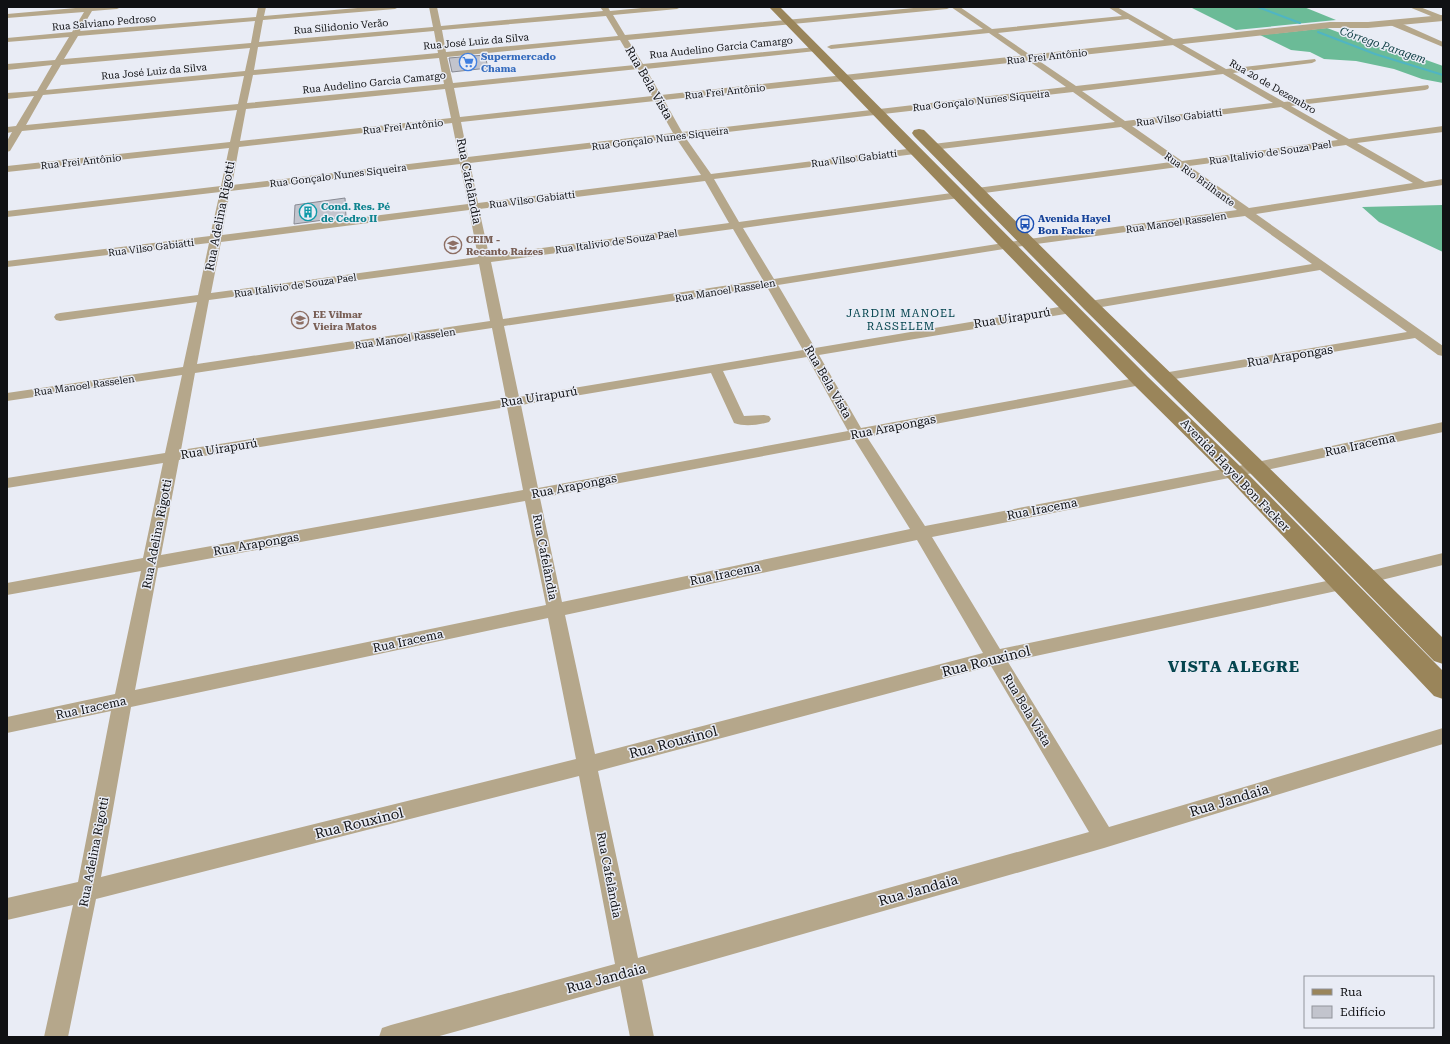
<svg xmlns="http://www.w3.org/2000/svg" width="1450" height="1044" viewBox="0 0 1450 1044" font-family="'Roboto Serif',serif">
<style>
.forest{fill:#6bbb97}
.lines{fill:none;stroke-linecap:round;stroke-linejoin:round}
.stream{stroke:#50b5c3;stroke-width:2}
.building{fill:#c2c4cd;stroke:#888a93}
.minor{fill:#b5a78b;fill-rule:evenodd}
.tertiary{fill:#b5a78b;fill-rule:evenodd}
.secondary{fill:#9a855a;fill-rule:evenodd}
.labels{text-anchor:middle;stroke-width:3;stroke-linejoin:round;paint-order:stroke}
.far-street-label{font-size:10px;fill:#101114;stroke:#e9ecf5}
.far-shop-label{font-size:10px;font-weight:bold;fill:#366cbe;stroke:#e9ecf5;text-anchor:start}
.far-culture-label{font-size:10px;font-weight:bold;fill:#0d838f;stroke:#e9ecf5;text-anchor:start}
.far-transit-label{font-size:10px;font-weight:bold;fill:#164399;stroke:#e9ecf5;text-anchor:start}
.far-education-label{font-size:10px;font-weight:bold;fill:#785e54;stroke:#e9ecf5;text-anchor:start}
.far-water-label{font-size:11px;font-style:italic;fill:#114046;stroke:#e9ecf5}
.far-neighbourhood-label{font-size:11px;letter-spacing:1px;fill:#05454f;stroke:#e9ecf5}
.street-label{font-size:12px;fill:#101114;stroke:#e9ecf5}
.near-street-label{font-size:14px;fill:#101114;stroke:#e9ecf5}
.district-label{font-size:16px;font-weight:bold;letter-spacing:1px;fill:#05454f;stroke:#e9ecf5}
</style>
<rect width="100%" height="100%" fill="#e9ecf5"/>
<path class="forest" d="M 1190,7 L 1304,7 L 1336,20 L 1236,30 Z
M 1327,28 L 1375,46 L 1415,56 L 1443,66 L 1443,83 L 1422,79 L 1394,69 L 1356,61 L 1324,59 L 1310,52 L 1291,50 L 1260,35 Z
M 1443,205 L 1443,252 L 1379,222 L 1362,207 Z"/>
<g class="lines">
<path class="stream" d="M 1258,7 L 1300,23
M 1318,32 L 1375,54 L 1443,75"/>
</g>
<path class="building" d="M 485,55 L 488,68 L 452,72 L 449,58 Z
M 345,198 L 346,217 L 294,224 L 295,205 Z"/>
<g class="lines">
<path class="minor" d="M 87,7 L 121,7 L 117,9 L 92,11 L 80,31 L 256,17 L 258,7 L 266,7 L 264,16 L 369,7 L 399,7 L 395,9 L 263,20 L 259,42 L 433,27 L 429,7 L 437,7 L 441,26 L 603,11 L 600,7 L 608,7 L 610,11 L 652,7 L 681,7 L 677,9 L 613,15 L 625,35 L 924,7 L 951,7 L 947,9 L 628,40 L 643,64 L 816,47 L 820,49 L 816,51 L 646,69 L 661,95 L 844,75 L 848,78 L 844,81 L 664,100 L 682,132 L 1066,87 L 989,33 L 831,49 L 827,47 L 831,45 L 983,29 L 951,7 L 960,7 L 992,29 L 1122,16 L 1108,7 L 1117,7 L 1226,69 L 1315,59 L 1316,61 L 1312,63 L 1233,73 L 1284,102 L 1428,85 L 1429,87 L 1428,89 L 1425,90 L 1291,106 L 1349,139 L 1443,126 L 1443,132 L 1357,143 L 1425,182 L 1443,179 L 1443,185 L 1256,214 L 1443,346 L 1443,356 L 1438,355 L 1415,338 L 1163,381 L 1158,380 L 1156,377 L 1158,374 L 1163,373 L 1407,332 L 1320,270 L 1090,309 L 1086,308 L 1084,305 L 1086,302 L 1090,301 L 1312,264 L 1245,216 L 1029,245 L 778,285 L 815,348 L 1071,305 L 1075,306 L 1077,309 L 1075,312 L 1071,313 L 819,355 L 861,428 L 1141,377 L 1146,378 L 1148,381 L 1146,384 L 1141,385 L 867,437 L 925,526 L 1234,467 L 1443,422 L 1443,432 L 1234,477 L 932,537 L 1000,649 L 1341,578 L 1347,579 L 1350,584 L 1347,589 L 1341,590 L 1008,662 L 1109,827 L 1443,728 L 1443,744 L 1104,848 L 642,980 L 654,1037 L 630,1037 L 620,986 L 436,1037 L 379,1037 L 382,1028 L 391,1025 L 615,964 L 579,776 L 96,899 L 68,1037 L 44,1037 L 73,905 L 7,920 L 7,898 L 78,882 L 111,711 L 7,733 L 7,717 L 115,694 L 141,571 L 7,595 L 7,583 L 143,558 L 163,463 L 7,488 L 7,478 L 165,453 L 182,375 L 7,401 L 7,393 L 183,367 L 197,302 L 60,321 L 56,320 L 54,317 L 56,314 L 60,313 L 198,295 L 209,243 L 7,267 L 7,261 L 210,236 L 220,192 L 7,217 L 7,211 L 221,186 L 229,148 L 7,172 L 7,166 L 230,142 L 237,110 L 22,131 L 10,151 L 7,152 L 7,141 L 12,132 L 7,133 L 7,127 L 16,126 L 34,96 L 7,99 L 7,93 L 37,91 L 52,65 L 7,70 L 7,64 L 55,60 L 69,37 L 7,42 L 7,38 L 72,32 L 84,12 L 7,18 L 7,14 ZM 606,16 L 618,36 L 446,52 L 442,30 ZM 1128,19 L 1216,70 L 1076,86 L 998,33 ZM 255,21 L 251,43 L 64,59 L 78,36 ZM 434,31 L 438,53 L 254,70 L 258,47 ZM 620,40 L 635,65 L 453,83 L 447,57 ZM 250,48 L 245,71 L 46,90 L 61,65 ZM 439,58 L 444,84 L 247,103 L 253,75 ZM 638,69 L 652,96 L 460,117 L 454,88 ZM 1223,74 L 1273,103 L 1125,121 L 1082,91 ZM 244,76 L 238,104 L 26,125 L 43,95 ZM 445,89 L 451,118 L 240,141 L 246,109 ZM 1073,92 L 1115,122 L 933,144 L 928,147 L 933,150 L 1121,127 L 1171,162 L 977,188 L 972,191 L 977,194 L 1178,167 L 1237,210 L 1029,239 L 774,279 L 743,228 L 959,198 L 964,195 L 959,192 L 739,222 L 714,179 L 915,154 L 920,151 L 915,148 L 711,174 L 685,137 ZM 655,101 L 673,133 L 468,157 L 461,122 ZM 1281,107 L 1338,140 L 1182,161 L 1132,126 ZM 452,123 L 459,158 L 232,185 L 239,147 ZM 676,138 L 701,175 L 478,203 L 470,163 ZM 1346,145 L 1413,183 L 1249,208 L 1189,166 ZM 460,164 L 468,204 L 222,235 L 230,191 ZM 705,181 L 729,223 L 489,255 L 479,209 ZM 469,210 L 478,257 L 211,293 L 221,242 ZM 733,229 L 763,280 L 503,319 L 491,262 ZM 479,264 L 490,321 L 197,364 L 209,300 ZM 767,287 L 803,350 L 519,397 L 504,326 ZM 492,328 L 506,399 L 181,450 L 195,373 ZM 807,357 L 848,431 L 538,488 L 521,405 L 711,373 L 734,423 C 745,427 758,425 769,422 L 771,419 L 769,416 L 764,415 L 744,416 L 723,371 ZM 507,407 L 523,490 L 161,555 L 179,460 ZM 854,439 L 910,529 L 562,602 L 540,498 ZM 525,501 L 546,605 L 135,690 L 158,568 ZM 917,540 L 983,653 L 595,754 L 565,615 ZM 548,618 L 576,759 L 101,877 L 131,707 ZM 991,666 L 1089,832 L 638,958 L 598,771 Z
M 1409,7 L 1420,7 L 1443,16 L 1443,21 Z
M 1390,21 L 1396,21 L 1443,42 L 1443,47 L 1390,25 Z
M 1443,553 L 1443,565 L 1365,584 L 1359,582 L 1357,578 L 1359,574 L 1365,572 Z"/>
<path class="tertiary" d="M 1443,15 L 1443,21 L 1368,28 L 1330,28 L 844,81 L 839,78 L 844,75 L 1330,22 L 1368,22 Z"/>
<path class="secondary" d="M 769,7 L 780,7 L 1148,377 L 1241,467 L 1443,671 L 1443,699 L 1434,696 L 1227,477 L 1134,385 Z
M 919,129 L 924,130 L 1096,301 L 1263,462 L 1443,638 L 1443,664 L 1434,661 L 1249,472 L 1084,309 L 914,136 L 912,133 L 914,130 Z"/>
</g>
<defs>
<symbol id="supermarket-ring" viewBox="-11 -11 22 22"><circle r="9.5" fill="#e9ecf5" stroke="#3f7fe0" stroke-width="1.5"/><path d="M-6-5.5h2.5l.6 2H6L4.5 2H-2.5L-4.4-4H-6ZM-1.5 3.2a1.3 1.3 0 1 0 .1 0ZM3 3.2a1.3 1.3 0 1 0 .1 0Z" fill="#3f7fe0"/></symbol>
<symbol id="building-ring" viewBox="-11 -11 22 22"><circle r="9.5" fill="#e9ecf5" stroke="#0f9aa8" stroke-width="1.5"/><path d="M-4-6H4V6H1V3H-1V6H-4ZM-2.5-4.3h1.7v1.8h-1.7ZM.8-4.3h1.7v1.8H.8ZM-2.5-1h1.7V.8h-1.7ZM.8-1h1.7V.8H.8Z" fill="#0f9aa8"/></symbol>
<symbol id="bus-ring" viewBox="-11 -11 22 22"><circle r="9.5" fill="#e9ecf5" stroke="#1a4fb4" stroke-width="1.5"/><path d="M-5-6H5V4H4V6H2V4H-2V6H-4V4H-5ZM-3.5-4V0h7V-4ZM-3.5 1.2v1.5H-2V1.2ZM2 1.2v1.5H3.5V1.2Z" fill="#1a4fb4"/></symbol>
<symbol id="school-ring" viewBox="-11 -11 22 22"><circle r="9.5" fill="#e9ecf5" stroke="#8d6e63" stroke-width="1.5"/><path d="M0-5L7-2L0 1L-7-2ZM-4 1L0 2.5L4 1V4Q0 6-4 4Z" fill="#8d6e63"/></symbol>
</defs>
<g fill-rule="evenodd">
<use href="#supermarket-ring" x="458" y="52" width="20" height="20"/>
<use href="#building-ring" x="298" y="202" width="20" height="20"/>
<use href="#bus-ring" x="1015" y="214" width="20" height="20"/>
<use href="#school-ring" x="443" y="235" width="20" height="20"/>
<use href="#school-ring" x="290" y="310" width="20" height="20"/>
</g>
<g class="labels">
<g class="far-street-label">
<text transform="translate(104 22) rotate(-5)" y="4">Rua Salviano Pedroso</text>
<text transform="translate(341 26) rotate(-5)" y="4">Rua Silidonio Verão</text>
<text transform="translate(476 41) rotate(-5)" y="4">Rua José Luiz da Silva</text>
<text transform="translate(721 47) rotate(-6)" y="4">Rua Audelino Garcia Camargo</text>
<text transform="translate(1047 56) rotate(-6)" y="4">Rua Frei Antônio</text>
<text transform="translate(154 71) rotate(-5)" y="4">Rua José Luiz da Silva</text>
<text transform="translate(374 82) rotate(-6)" y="4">Rua Audelino Garcia Camargo</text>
<text transform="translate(1273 86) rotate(30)" y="4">Rua 20 de Dezembro</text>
<text transform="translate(725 91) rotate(-6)" y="4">Rua Frei Antônio</text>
<text transform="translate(981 100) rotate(-6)" y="4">Rua Gonçalo Nunes Siqueira</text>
<text transform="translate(1179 117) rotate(-7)" y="4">Rua Vilso Gabiatti</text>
<text transform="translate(403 126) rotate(-6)" y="4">Rua Frei Antônio</text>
<text transform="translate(660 138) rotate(-7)" y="4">Rua Gonçalo Nunes Siqueira</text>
<text transform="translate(1270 152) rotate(-8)" y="4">Rua Italivio de Souza Pael</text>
<text transform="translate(854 158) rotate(-7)" y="4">Rua Vilso Gabiatti</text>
<text transform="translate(81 161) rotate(-6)" y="4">Rua Frei Antônio</text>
<text transform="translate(338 175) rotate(-7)" y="4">Rua Gonçalo Nunes Siqueira</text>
<text transform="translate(1200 179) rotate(36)" y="4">Rua Rio Brilhante</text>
<text transform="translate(532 199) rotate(-7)" y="4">Rua Vilso Gabiatti</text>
<text transform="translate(1176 222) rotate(-8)" y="4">Rua Manoel Rasselen</text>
<text transform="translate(616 241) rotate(-8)" y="4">Rua Italivio de Souza Pael</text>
<text transform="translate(151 247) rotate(-7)" y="4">Rua Vilso Gabiatti</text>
<text transform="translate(295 285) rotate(-8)" y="4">Rua Italivio de Souza Pael</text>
<text transform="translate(725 290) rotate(-9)" y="4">Rua Manoel Rasselen</text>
<text transform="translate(405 338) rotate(-8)" y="4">Rua Manoel Rasselen</text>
<text transform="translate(84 385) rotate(-8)" y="4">Rua Manoel Rasselen</text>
</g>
<g class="far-shop-label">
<text x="481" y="60">Supermercado<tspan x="481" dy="12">Chama</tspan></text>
</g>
<g class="far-culture-label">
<text x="321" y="210">Cond. Res. Pé<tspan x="321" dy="12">de Cedro II</tspan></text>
</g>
<g class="far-transit-label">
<text x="1038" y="222">Avenida Hayel<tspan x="1038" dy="12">Bon Facker</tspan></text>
</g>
<g class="far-education-label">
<text x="466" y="243">CEIM -<tspan x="466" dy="12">Recanto Raízes</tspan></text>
<text x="313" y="318">EE Vilmar<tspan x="313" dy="12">Vieira Matos</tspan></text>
</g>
<g class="far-water-label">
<text transform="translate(1383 45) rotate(19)" y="4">Córrego Paragem</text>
</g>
<g class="far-neighbourhood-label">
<text x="901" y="317">JARDIM MANOEL<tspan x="901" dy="13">RASSELEM</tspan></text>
</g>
<g class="street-label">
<text transform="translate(649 83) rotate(60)" y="4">Rua Bela Vista</text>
<text transform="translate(469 181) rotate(79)" y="4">Rua Cafelândia</text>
<text transform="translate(220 216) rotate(-79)" y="4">Rua Adelina Rigotti</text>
<text transform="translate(1012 318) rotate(-9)" y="4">Rua Uirapurú</text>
<text transform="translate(1290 356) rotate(-9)" y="4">Rua Arapongas</text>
<text transform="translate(828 382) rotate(60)" y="4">Rua Bela Vista</text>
<text transform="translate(539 397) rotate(-9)" y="4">Rua Uirapurú</text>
<text transform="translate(893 427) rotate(-11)" y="4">Rua Arapongas</text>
<text transform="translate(1360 445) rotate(-12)" y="4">Rua Iracema</text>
<text transform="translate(219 449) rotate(-9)" y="4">Rua Uirapurú</text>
<text transform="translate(1235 475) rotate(46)" y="4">Avenida Hayel Bon Facker</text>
<text transform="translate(574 486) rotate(-11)" y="4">Rua Arapongas</text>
<text transform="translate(1042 509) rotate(-11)" y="4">Rua Iracema</text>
<text transform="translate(157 534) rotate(-79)" y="4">Rua Adelina Rigotti</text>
<text transform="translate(256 544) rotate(-10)" y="4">Rua Arapongas</text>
<text transform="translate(545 557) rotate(79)" y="4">Rua Cafelândia</text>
<text transform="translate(725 574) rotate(-12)" y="4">Rua Iracema</text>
<text transform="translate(408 641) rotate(-12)" y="4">Rua Iracema</text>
<text transform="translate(91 708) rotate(-12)" y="4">Rua Iracema</text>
<text transform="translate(1027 710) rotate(59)" y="4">Rua Bela Vista</text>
<text transform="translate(94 852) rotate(-79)" y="4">Rua Adelina Rigotti</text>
<text transform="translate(609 875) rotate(79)" y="4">Rua Cafelândia</text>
</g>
<g class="near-street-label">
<text transform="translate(986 661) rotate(-14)" y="5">Rua Rouxinol</text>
<text transform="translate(673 742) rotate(-15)" y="5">Rua Rouxinol</text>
<text transform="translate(1229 800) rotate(-17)" y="5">Rua Jandaia</text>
<text transform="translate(359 823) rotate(-14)" y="5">Rua Rouxinol</text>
<text transform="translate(918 890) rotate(-16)" y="5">Rua Jandaia</text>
<text transform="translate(606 978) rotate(-15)" y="5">Rua Jandaia</text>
</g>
<g class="district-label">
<text x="1234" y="672">VISTA ALEGRE</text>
</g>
</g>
<rect width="1450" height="1044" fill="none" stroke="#101114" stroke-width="16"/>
<rect x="1304" y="976" width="130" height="52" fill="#e9ecf5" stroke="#92949b"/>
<rect x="1312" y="989" width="20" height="6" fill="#9a855a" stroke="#92949b"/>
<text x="1340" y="996" font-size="12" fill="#101114">Rua</text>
<rect x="1312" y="1006" width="20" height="12" fill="#c2c4cd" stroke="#92949b"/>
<text x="1340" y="1016" font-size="12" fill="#101114">Edifício</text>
</svg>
